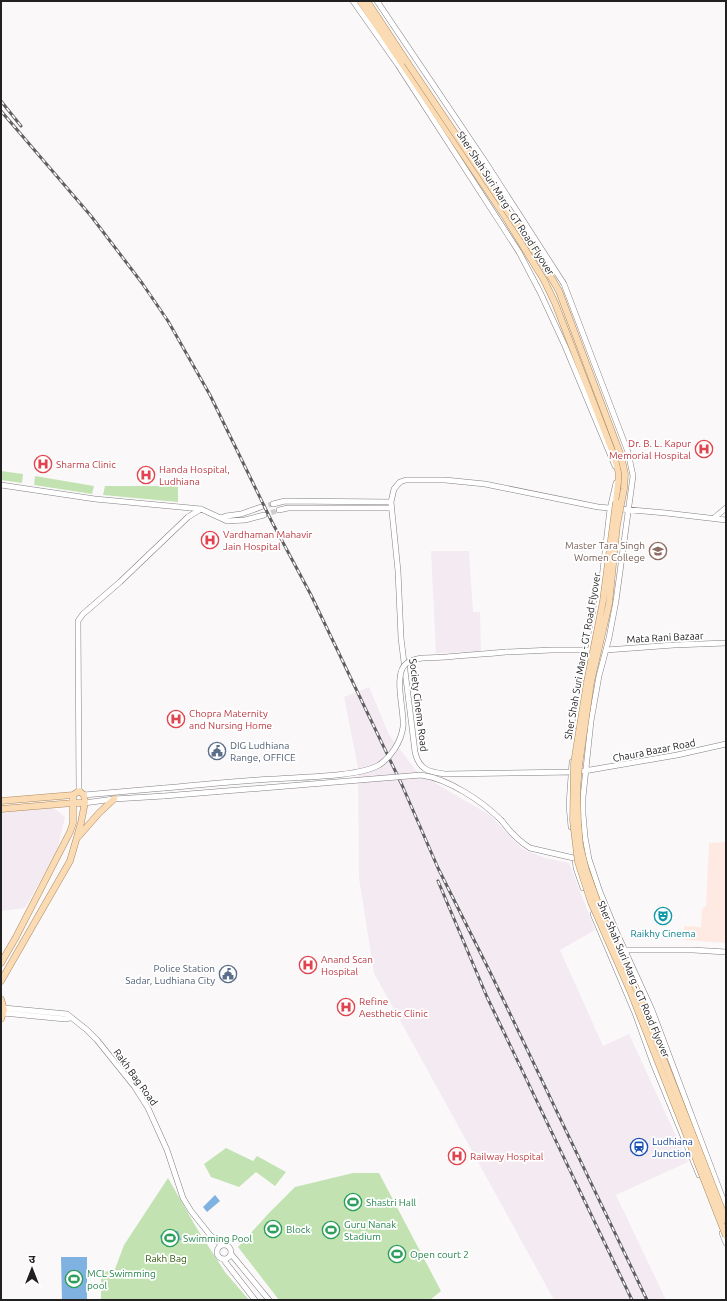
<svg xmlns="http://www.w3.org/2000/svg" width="727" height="1301" viewBox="0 0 727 1301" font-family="Ubuntu,'Noto Sans Devanagari',sans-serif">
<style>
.built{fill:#f3eaf2}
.education{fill:#feeae3}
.green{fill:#c2e3b1}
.water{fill:#7fb1e1}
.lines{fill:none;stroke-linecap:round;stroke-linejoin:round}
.minor-tunnel{stroke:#d0cdcf;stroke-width:5;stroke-dasharray:5 2.5;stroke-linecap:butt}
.minor-casing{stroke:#827f82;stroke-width:6}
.major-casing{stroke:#ac8a60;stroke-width:7}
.minor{stroke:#fff;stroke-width:5}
.major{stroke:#fadbb4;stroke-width:6}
.rail-casing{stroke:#616061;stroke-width:3}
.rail{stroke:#fff;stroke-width:1.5;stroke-dasharray:4.5;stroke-linecap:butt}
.minor-bridge-casing{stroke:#827f82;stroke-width:6;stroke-linecap:butt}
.major-bridge-casing{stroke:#ac8a60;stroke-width:7;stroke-linecap:butt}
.minor-bridge{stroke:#fff;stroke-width:5}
.major-bridge{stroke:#fadbb4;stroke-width:6}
.labels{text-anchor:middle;stroke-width:3.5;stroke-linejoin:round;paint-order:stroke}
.street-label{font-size:10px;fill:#222122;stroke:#fff}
.health-label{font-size:10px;fill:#be3a42;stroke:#fff;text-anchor:start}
.education-label{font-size:10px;fill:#785e54;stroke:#fff;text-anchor:end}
.service-label{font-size:10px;fill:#4e5e75;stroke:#fff;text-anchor:start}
.culture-label{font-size:10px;fill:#0d838f;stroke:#fff}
.transit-label{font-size:10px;fill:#164399;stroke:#fff;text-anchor:start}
.leisure-label{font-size:10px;fill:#27864d;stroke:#fff;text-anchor:start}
.park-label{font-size:10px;fill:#2c5803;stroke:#fff}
</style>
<rect width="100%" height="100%" fill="#fbf8fa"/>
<path class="built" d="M 431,551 L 469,551 L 473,612 L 480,612 L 481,652 L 436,653 Z
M 369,687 L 389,735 L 418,773 L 490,815 L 522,849 L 545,858 L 569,863 L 595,930 L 560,950 L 603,1046 L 629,1034 L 688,1162 L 616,1195 L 666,1300 L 554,1300 L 374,973 L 359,878 L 358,768 L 344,697 Z
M 53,807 L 65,817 L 57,851 L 25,908 L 1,911 L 1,812 Z"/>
<path class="education" d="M 726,842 L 726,943 L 684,940 L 684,926 L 701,927 L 702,909 L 706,906 L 709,843 Z"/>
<path class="green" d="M 1,471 L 23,474 L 22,483 L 1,480 Z
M 35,476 L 94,486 L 92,494 L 34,485 Z
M 105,486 L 178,486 L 178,502 L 103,495 Z
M 226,1148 L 253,1161 L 257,1156 L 286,1172 L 275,1186 L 256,1172 L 239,1187 L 211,1177 L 204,1164 Z
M 353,1173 L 379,1173 L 441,1291 L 430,1300 L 279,1300 L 238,1247 L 269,1213 L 295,1187 Z
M 168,1178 L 196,1227 L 225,1272 L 249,1300 L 101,1300 L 101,1273 L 115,1269 L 124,1245 Z"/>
<path class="water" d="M 215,1195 L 220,1201 L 207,1212 L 203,1207 Z
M 178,1231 L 181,1240 L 162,1244 L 160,1235 Z
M 61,1257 L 87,1257 L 87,1300 L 62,1300 Z"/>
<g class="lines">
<path class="minor-tunnel" d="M 261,507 L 273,504
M 264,515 L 279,510"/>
<defs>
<path id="minor" d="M 353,1 L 398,65 L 519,252 L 540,292 L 565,346 L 615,466
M 377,1 L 486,163 L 564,284 L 628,452 L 633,476 L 616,601 L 609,638 L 599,676 L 591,721 L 583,797 L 583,814 L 585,837 L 589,859 L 600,892 L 616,931 L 652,1010 L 726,1207
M 1,485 L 95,499 L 201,509 L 227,521 L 245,520 L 264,515
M 273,504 L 285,501 L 391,502
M 279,510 L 288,508 L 392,508
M 221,518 L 226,516 L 241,514 L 261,507
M 714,518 L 726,508
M 606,650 L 674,645 L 726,643
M 506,652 L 552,650 L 590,650
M 586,671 L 598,613 L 610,509 L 616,483
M 577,726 L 584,683
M 584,771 L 677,755 L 726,744
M 574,772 L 445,774 C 429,772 419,770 415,752 L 401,638 L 398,571 L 391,502 L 394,489 L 400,482 L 406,480 L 445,480 L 485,484 L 598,507 L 666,513 L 726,520
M 79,791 L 78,621 L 83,614 L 120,582 L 188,517 L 201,509
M 84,795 L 164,788
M 84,803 L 114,799 L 164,796
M 502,821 C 510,832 519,841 530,848 L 578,859
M 571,827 L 569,805 L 572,762
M 575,859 L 576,868 L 583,888
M 593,914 L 635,1013 L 653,1063 L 699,1175
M 624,950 L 693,950 L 726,952
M 4,1008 L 67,1014 L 87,1030 L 97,1040 L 134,1086 L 148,1108 L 167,1150 L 183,1198 L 191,1211 L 210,1235 L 222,1245
M 3,1013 L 65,1019 L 70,1018
M 722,1233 L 726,1243
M217 1252a7 7 0 1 1 14 0a7 7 0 1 1-14 0Z
M 231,1254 L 269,1300
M 223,1259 L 255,1300"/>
<path id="major" d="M 360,1 L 504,215 L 544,280 L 555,303 L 615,458 L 619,474 L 616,502
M 367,1 L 407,62
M 1,801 L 73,795 L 79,791 L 84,795 L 85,802 L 81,823 L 70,861 L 1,981
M 1,809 L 73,803 L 84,803
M 78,837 L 99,813 L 114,799
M 1,963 L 16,937 L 70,832 L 73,823 L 73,795
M 1,999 L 4,1010 L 1,1019"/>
</defs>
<use href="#minor" class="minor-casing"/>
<use href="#major" class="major-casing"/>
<use href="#minor" class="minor"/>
<use href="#major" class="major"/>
<defs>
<path id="rail" d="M 1,101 L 21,126
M 1,111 L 91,216 L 142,283 L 168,321 L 210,395 L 272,522 L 311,595 L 402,785 L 438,868 L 491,974 L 647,1300
M 438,881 L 487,997 L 632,1300"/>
</defs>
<use href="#rail" class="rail-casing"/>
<use href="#rail" class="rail"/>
<defs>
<path id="minor-bridge" d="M 164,788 C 200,785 236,781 272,779 C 298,777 359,777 379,765 C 391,757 401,742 403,727 C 405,712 392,673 407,663 C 418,656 433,658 446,657 C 466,655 486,654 506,652
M 164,796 L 421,775 C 449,779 482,801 502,821"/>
<path id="major-bridge" d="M 407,62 L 545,267 L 559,291 L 621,456 L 625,474 L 624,489 L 617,525 L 609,604 L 591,682 L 579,766 L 577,791 L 578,823 L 580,846 L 586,870 L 604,920 L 633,981 L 726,1220
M 616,502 L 603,601 L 587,682 L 574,763 L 573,821 L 578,862 L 591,902 L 631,993 L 726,1236"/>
</defs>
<use href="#minor-bridge" class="minor-bridge-casing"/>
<use href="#major-bridge" class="major-bridge-casing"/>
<use href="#minor-bridge" class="minor-bridge"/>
<use href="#major-bridge" class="major-bridge"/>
</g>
<defs>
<symbol id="hospital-ring" viewBox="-11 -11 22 22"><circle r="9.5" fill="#fff" stroke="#e0444e" stroke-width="1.5"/><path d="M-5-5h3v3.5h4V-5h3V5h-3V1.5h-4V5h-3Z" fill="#e0444e"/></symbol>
<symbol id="university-ring" viewBox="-11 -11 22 22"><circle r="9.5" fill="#fff" stroke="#8d6e63" stroke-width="1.5"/><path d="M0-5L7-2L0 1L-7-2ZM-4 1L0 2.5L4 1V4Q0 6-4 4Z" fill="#8d6e63"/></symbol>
<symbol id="civic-ring" viewBox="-11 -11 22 22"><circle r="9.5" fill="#fff" stroke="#5c6f8a" stroke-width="1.5"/><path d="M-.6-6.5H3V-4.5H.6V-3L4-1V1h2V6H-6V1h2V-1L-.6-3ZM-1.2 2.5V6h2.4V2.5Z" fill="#5c6f8a"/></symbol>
<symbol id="theatre-ring" viewBox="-11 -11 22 22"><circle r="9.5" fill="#fff" stroke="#0f9aa8" stroke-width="1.5"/><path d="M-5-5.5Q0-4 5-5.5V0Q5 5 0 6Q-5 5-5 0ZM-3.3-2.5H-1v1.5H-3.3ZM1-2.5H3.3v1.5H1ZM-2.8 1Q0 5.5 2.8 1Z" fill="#0f9aa8"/></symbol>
<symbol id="station-ring" viewBox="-11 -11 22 22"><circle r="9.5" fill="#fff" stroke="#1a4fb4" stroke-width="1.5"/><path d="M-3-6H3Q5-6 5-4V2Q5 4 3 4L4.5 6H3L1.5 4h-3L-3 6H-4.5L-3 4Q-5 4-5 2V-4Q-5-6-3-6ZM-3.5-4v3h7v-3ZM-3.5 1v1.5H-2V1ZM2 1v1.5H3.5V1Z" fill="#1a4fb4"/></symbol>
<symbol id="stadium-ring" viewBox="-11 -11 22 22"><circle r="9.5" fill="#fff" stroke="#2e9e5b" stroke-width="1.5"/><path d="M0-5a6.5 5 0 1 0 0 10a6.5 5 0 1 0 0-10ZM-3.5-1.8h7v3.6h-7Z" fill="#2e9e5b"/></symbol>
</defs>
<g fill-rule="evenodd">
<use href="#hospital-ring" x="694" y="439" width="20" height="20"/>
<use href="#hospital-ring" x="33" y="454" width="20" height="20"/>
<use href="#hospital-ring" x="136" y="465" width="20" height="20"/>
<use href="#hospital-ring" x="200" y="530" width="20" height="20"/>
<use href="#university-ring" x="648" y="541" width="20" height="20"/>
<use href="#hospital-ring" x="166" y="709" width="20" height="20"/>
<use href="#civic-ring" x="207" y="741" width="20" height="20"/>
<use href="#theatre-ring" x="653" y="906" width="20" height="20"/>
<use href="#hospital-ring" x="298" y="955" width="20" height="20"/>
<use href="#civic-ring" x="218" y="964" width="20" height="20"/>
<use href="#hospital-ring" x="336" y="997" width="20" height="20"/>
<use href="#station-ring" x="629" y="1137" width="20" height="20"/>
<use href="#hospital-ring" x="447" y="1146" width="20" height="20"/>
<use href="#stadium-ring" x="343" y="1192" width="20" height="20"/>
<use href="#stadium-ring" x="263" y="1219" width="20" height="20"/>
<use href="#stadium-ring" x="321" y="1220" width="20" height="20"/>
<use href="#stadium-ring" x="160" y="1228" width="20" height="20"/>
<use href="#stadium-ring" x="387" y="1244" width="20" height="20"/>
<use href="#stadium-ring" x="64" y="1269" width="20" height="20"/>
</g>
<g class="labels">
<g class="street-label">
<text transform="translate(506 203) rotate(57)" y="4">Sher Shah Suri Marg - GT Road Flyover</text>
<text transform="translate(665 637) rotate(-3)" y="4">Mata Rani Bazaar</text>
<text transform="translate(582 656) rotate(-80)" y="4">Sher Shah Suri Marg - GT Road Flyover</text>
<text transform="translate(419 705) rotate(83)" y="4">Society Cinema Road</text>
<text transform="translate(654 750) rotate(-11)" y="4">Chaura Bazar Road</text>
<text transform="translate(634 979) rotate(67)" y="4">Sher Shah Suri Marg - GT Road Flyover</text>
<text transform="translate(136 1077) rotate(54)" y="4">Rakh Bag Road</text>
</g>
<g class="health-label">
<text x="691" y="447" text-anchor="end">Dr. B. L. Kapur<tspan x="691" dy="12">Memorial Hospital</tspan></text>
<text x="56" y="468">Sharma Clinic</text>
<text x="159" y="473">Handa Hospital,<tspan x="159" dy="12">Ludhiana</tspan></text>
<text x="223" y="538">Vardhaman Mahavir<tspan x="223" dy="12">Jain Hospital</tspan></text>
<text x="189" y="717">Chopra Maternity<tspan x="189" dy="12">and Nursing Home</tspan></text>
<text x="321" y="963">Anand Scan<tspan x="321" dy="12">Hospital</tspan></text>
<text x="359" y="1005">Refine<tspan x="359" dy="12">Aesthetic Clinic</tspan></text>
<text x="470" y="1160">Railway Hospital</text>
</g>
<g class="education-label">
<text x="645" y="549">Master Tara Singh<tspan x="645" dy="12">Women College</tspan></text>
</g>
<g class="service-label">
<text x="230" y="749">DIG Ludhiana<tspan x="230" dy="12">Range, OFFICE</tspan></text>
<text x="215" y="972" text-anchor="end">Police Station<tspan x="215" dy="12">Sadar, Ludhiana City</tspan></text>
</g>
<g class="culture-label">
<text x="663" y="937">Raikhy Cinema</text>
</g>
<g class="transit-label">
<text x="652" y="1145">Ludhiana<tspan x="652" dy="12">Junction</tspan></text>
</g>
<g class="leisure-label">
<text x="366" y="1206">Shastri Hall</text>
<text x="344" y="1228">Guru Nanak<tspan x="344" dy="12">Stadium</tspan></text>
<text x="286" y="1233">Block</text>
<text x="183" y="1242">Swimming Pool</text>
<text x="410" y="1258">Open court 2</text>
<text x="87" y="1277">MCL Swimming<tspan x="87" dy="12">pool</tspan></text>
</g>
<g class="park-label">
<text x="166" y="1262">Rakh Bag</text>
</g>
</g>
<rect width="727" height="1301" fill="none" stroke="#222122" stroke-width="4"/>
<g transform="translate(32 1269)" stroke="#ffffff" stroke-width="3" paint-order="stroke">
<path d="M0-3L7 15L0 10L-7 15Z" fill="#222122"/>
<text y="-6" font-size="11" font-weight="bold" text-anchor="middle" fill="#222122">उ</text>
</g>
</svg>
